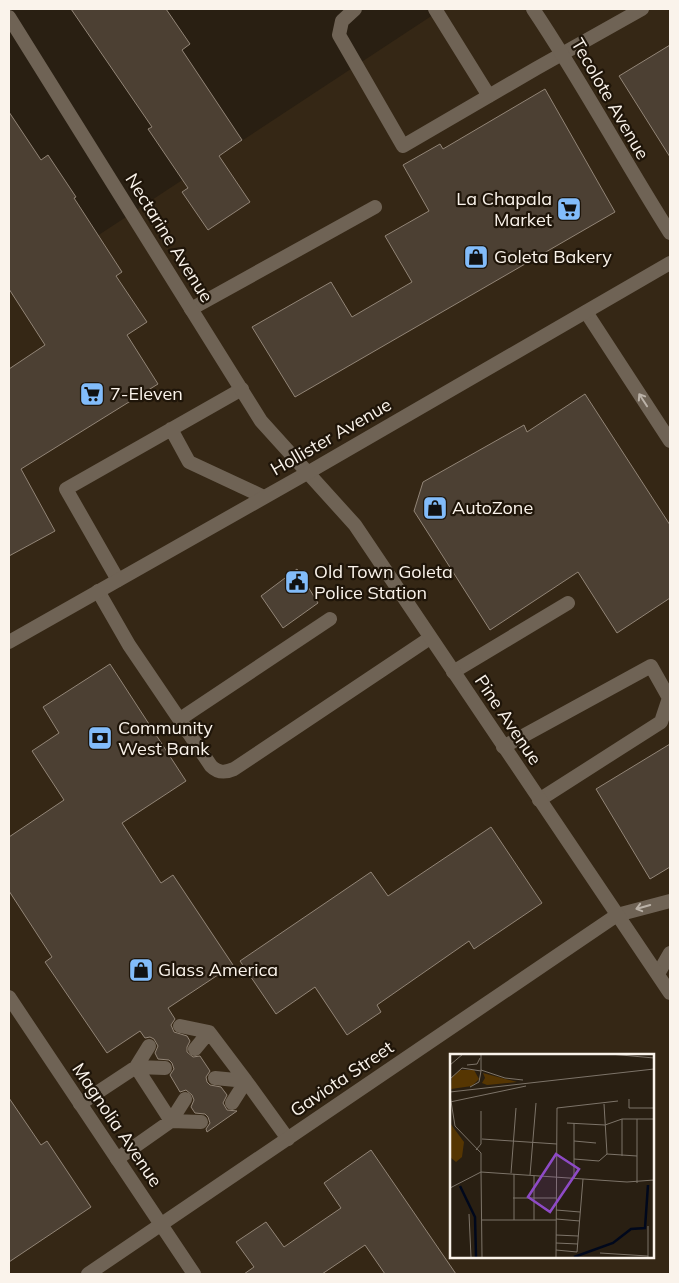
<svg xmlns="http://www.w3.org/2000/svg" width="679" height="1283" viewBox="0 0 679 1283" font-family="Mulish,sans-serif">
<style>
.built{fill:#352715;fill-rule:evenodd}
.building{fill:#4c4033;stroke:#928577}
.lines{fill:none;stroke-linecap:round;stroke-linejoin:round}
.service{stroke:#6f6355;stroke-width:14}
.minor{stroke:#6f6355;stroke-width:14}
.secondary{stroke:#6f6355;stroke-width:14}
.oneway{stroke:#bbb2a8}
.labels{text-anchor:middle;stroke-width:4.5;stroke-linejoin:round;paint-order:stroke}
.street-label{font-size:18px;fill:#faf3eb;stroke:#1f1509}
.poi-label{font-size:18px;fill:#faf3eb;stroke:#1f1509;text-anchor:start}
.inset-river{fill:none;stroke:#00081c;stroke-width:2.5}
.inset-road{fill:none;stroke:#7d7469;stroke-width:1}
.view{fill:#8e4ac6;fill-opacity:0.15;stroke:#8e4ac6;stroke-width:2.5}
.inset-edge{fill:none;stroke:#faf3eb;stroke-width:2.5}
</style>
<rect width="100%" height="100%" fill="#291f12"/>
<path class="built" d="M 442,9 L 670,9 L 670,1274 L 9,1274 L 9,294 ZM 452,1056 L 653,1056 L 653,1257 L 452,1257 Z"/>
<path class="building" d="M 71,9 L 166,9 L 190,44 L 182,50 L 242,140 L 219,156 L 250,202 L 208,230 L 182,192 L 188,188 L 148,129 L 152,127 Z
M 670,45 L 670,157 L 619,76 Z
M 545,89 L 615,212 L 295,397 L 252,327 L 331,282 L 352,317 L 412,282 L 385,236 L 429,211 L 403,165 L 440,144 L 443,149 Z
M 9,112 L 41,160 L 48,155 L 76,197 L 74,198 L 122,272 L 116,276 L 147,322 L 127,335 L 158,384 L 21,469 L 55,531 L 9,556 L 9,369 L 45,345 L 9,289 Z
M 585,394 L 670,525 L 670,598 L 617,633 L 578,572 L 490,630 L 414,511 L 423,482 L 524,425 L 527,432 Z
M 297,569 L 318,603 L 283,628 L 261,596 Z
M 110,664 L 186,781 L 122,823 L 161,883 L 173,875 L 233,965 L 168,1008 L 175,1019 L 171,1025 L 174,1032 L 187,1036 L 190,1041 L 187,1047 L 187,1052 L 193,1057 L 200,1056 L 210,1071 L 206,1077 L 207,1082 L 210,1085 L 221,1087 L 227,1095 L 223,1103 L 227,1110 L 237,1111 L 207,1132 L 206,1129 L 210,1123 L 208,1117 L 205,1114 L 195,1113 L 191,1107 L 194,1100 L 192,1095 L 186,1090 L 180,1092 L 170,1075 L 174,1069 L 172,1063 L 169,1060 L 158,1059 L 155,1053 L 158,1046 L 154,1039 L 150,1037 L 145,1038 L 140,1031 L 107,1053 L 45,962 L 52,957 L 9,891 L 9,837 L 64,800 L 32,751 L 59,733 L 43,707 Z
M 670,744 L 670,867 L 650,879 L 596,789 Z
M 491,827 L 542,903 L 474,949 L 469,941 L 377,1005 L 381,1012 L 347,1035 L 315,987 L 276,1014 L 240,961 L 371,872 L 388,896 Z
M 9,1098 L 41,1145 L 47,1141 L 91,1207 L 9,1262 Z
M 371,1150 L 456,1274 L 385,1274 L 365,1245 L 322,1274 L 244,1274 L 254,1267 L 236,1242 L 266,1222 L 284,1247 L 341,1208 L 324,1183 Z"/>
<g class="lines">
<path class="service" d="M 355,9 L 342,21 L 339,35 L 403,146 L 537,68 L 642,9
M 435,9 L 489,96
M 191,309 L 375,207
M 586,312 L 670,441
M 171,429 L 189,462 L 264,497
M 118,580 L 66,489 L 242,389
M 98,591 L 129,645 L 211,766 C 218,773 225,773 234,769 L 430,638
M 453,672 L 568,603
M 180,719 L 330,619
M 503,747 L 651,666 L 669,698 L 661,722 L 539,800
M 617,915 L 670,901
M 658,974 L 670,953
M 180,1026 L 209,1032 L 246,1081 L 232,1103
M 149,1046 L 136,1067 L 165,1068
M 195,1049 L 209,1032
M 215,1078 L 246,1081 L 288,1139
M 80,1104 L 136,1067 L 171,1121 L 201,1122
M 117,1159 L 171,1121 L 185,1099"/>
<path class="minor" d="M 533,9 C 582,82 623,159 670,233
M 9,17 L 261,421 L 355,525 L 670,993
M 9,997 L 194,1274
M 88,1274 L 617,915"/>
<path class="secondary" d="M 9,642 L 309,472 L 670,263"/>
</g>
<defs><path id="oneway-shaft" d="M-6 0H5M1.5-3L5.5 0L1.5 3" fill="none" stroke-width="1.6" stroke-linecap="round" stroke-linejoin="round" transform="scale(1.25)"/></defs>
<g class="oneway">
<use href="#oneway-shaft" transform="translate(643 400) rotate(-123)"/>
<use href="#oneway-shaft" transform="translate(643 907) rotate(164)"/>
</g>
<defs>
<symbol id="supermarket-square" viewBox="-11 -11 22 22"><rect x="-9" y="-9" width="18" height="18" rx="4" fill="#82bcfa" stroke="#1f1509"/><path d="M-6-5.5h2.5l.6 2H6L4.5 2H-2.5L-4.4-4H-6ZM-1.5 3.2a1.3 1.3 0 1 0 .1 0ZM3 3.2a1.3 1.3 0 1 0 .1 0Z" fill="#111"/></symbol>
<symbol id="shop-square" viewBox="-11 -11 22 22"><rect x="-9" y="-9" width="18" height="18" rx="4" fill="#82bcfa" stroke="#1f1509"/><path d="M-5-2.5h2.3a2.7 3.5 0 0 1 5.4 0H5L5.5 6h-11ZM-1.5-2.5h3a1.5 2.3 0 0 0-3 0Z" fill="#111"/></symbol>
<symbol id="civic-square" viewBox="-11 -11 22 22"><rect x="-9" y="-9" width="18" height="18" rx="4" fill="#82bcfa" stroke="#1f1509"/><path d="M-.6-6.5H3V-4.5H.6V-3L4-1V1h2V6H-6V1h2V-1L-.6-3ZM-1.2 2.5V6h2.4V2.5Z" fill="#111"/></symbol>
<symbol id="bank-square" viewBox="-11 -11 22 22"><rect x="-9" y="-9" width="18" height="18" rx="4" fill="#82bcfa" stroke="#1f1509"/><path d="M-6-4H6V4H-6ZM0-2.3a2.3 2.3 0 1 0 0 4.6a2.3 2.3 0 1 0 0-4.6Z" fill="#111"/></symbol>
</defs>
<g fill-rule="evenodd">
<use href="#supermarket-square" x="555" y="195" width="28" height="28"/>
<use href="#shop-square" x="462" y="243" width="28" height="28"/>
<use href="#supermarket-square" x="78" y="380" width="28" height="28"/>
<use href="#shop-square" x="421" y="494" width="28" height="28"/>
<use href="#civic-square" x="283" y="568" width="28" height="28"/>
<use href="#bank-square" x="86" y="724" width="28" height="28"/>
<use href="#shop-square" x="127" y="956" width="28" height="28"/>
</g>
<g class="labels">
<g class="street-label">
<text transform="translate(610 99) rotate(60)" y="6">Tecolote Avenue</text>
<text transform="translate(169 238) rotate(58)" y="6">Nectarine Avenue</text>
<text transform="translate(331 437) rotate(-30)" y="6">Hollister Avenue</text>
<text transform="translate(508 720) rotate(56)" y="6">Pine Avenue</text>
<text transform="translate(342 1079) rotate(-34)" y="6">Gaviota Street</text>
<text transform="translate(117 1125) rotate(56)" y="6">Magnolia Avenue</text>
</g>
<g class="poi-label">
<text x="552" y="205" text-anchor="end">La Chapala<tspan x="552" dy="21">Market</tspan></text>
<text x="494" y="263">Goleta Bakery</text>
<text x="110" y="400">7-Eleven</text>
<text x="452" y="514">AutoZone</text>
<text x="314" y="578">Old Town Goleta<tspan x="314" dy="21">Police Station</tspan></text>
<text x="118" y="734">Community<tspan x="118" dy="21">West Bank</tspan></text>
<text x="158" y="976">Glass America</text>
</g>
</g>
<g transform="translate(450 1054)">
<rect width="204" height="204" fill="#291f12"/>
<path d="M 10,16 L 24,16 L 29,25 L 22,32 L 1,35 L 2,23 ZM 33,19 L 67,28 L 37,31 L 32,29 L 35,24 ZM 0,69 L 14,88 L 12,103 L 6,108 L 0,103 Z" fill="#563602"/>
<path class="inset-river" d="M 10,132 L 25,163 L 26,203M 124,203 L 163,189 L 181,175 L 195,174 L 198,131"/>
<path class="inset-road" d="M 160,0 L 204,4M 0,11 L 13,0M 17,11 L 27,10 L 30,4M 31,16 L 55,24 L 73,26M 0,25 L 12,14 L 31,17 L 31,0M 20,33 L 29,28 L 31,17M 0,38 L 204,15M 0,41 L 5,72 L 31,99 L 31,118M 179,45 L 179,54 L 204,54M 0,48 L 76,32M 154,50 L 157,100M 172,65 L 172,102M 117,69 L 155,71 L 172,65 L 204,65M 32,85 L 107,90M 124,87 L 146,89M 26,96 L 31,90 L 31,57M 157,100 L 187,102M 124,105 L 149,107 L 157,100M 31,118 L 32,203M 61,119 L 66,54M 80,121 L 86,49M 124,124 L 124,69M 187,129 L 187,65M 0,134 L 31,118 L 177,128 L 204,126M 63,144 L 106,144M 106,156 L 130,158M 19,160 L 21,203M 106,165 L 130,167M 32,166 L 106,166M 64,166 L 64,120M 84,166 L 84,122M 106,181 L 128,182M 106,189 L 128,190M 106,196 L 127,198 L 133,125M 150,199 L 198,202M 106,203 L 107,54 L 168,47M 198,203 L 198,172"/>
<path class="view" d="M 106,100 L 129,115 L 100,158 L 78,143 Z"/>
<rect width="204" height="204" class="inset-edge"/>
</g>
<rect width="679" height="1283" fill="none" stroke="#faf3eb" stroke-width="20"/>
</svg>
